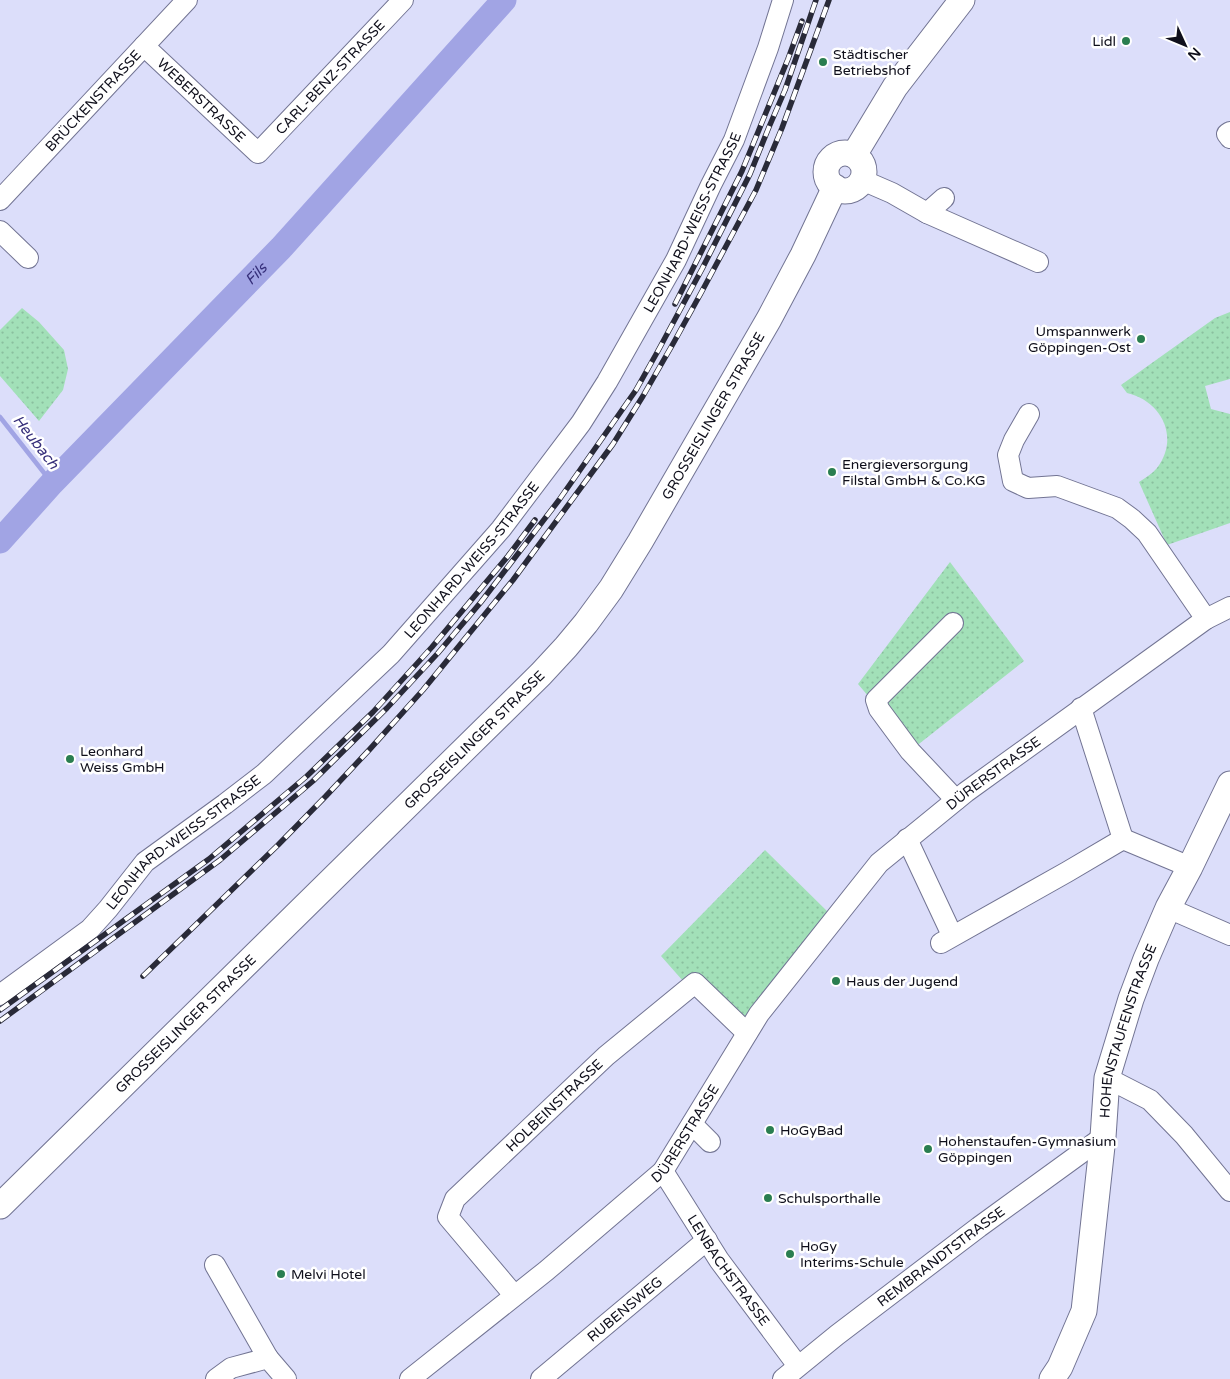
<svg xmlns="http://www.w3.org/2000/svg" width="1230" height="1379" viewBox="0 0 1230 1379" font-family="'Varela Round',sans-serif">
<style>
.grass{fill:url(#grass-dots)}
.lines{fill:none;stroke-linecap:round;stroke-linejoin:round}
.stream{stroke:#a1a4e4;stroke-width:4.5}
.river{stroke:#a1a4e4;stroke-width:25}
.minor-casing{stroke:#727493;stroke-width:22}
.major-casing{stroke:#727493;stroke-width:27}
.minor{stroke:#fff;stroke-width:20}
.major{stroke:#fff;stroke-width:25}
.rail-casing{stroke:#292a38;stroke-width:5.5}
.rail{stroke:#fff;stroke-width:4;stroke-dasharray:11;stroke-linecap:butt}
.poi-dot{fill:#2a7e50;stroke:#fff;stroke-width:2}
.labels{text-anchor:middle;stroke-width:5;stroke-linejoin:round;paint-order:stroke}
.poi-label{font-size:14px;fill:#0f0f1b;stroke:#fff;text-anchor:start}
.street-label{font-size:14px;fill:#0f0f1b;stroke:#fff}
.water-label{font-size:15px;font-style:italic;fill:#362f7a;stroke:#fff}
</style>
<defs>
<pattern id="grass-dots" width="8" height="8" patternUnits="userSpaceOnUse" patternTransform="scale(1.25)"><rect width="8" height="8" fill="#a2e0b8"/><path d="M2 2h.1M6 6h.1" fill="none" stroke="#8abf9e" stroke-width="1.8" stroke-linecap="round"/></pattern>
</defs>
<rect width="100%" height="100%" fill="#dcdefa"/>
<path class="grass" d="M 22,308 L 39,322 L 64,350 L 68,369 L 63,390 L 39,421 L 0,376 L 0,330 Z
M 1230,312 L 1230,379 L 1205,386 L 1211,409 L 1230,414 L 1230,523 L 1167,545 L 1139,482 C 1145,478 1152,474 1157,468 C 1180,438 1162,401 1127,393 L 1121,385 L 1215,318 Z
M 950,562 L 1024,661 L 910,751 L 879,709 L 858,684 Z
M 765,850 L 830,914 L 745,1024 L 683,981 L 661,956 Z"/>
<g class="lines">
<path class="stream" d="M 0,417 L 52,483"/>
<path class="river" id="s1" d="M 0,541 L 52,483 L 281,248 L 504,0"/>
<defs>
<g id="minor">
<path id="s2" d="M 144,46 L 258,153 L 403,0"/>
<path d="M 1230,132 L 1227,134 L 1230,138"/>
<path d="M 862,180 L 892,193 L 927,213 L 944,198"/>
<path id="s3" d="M 0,200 L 187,0"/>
<path d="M 927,213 L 1038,262"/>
<path d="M 0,231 L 28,258"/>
<path d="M 1029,414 L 1014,440 L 1008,455 L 1013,481 L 1028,488 L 1057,486 L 1117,508 L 1132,519 L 1147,533 L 1206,619"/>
<path d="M 953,623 L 876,700 L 879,709 L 910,751 L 956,800"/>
<path d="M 1081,708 L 1123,839"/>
<path d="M 907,839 L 952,935"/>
<path d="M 1168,908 L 1230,935"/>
<path d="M 941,943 L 1067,872 L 1123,839 L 1190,867"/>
<path id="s4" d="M 0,995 L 90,929 L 108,909 L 145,862 L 225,804 L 264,774 L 391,654 L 501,529 L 581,423 L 607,382 L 676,260 L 711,185 L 734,140 L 768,48 L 783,0"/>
<path d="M 1107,1078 L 1150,1100 L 1184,1135 L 1230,1191"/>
<path d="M 692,1124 L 710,1142"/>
<path id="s5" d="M 663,1171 L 719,1260 L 798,1366"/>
<path d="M 215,1265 L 268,1358"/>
<path id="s6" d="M 514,1295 L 448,1217 L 455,1199 L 606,1056 L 695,983 L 747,1033"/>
<path d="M 216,1379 L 231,1368 L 268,1358 L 286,1379"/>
<path id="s7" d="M 410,1379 L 546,1271 L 663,1171 L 759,1014 L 879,863 L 966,792 L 1206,619 L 1230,607"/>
<path id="s8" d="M 541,1379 L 707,1240"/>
<path id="s9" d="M 783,1379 L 837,1335 L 979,1227 L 1103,1137"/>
</g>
<g id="major">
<circle cx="845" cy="172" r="19"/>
<path d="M 854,155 L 895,87 L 962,0"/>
<path id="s10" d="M 0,1206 L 541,674 L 566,647 L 586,623 L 611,589 L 640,542 L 769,319 L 803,255 L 835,187"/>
<path id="s11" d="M 1052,1379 L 1060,1367 L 1084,1311 L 1103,1137 L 1107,1078 L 1131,999 L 1146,959 L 1168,908 L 1190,867 L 1230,784"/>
</g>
</defs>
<use href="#minor" class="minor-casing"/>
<use href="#major" class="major-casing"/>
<use href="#minor" class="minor"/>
<use href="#major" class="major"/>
<defs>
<path id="rail" d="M 675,304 L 742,171 L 788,59 L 802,21
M 143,976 L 278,845 L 326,796 L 370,749 L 423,690 L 513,580 L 613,444 L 643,396 L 674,342 L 701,293 L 756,190 L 782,128 L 829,0
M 0,1010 L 209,859 L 307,776 L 373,712 L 432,647 L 508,556 L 535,520
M 0,1021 L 220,860 L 313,781 L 387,708 L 438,653 L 481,602 L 559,500 L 636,390 L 659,349 L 702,269 L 750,174 L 769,127 L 785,90 L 816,0"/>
</defs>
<use href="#rail" class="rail-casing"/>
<use href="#rail" class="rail"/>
</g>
<g class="poi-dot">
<circle cx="1126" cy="41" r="5"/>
<circle cx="823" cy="62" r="5"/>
<circle cx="1141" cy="339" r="5"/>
<circle cx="832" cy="472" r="5"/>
<circle cx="70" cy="759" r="5"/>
<circle cx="836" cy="981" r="5"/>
<circle cx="770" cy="1130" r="5"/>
<circle cx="928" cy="1149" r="5"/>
<circle cx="768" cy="1198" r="5"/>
<circle cx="790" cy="1254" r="5"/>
<circle cx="281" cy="1274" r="5"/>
</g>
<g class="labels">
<g class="poi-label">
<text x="1116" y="46" text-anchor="end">Lidl</text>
<text x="833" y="59">Städtischer<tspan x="833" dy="16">Betriebshof</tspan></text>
<text x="1131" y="336" text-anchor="end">Umspannwerk<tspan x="1131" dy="16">Göppingen-Ost</tspan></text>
<text x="842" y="469">Energieversorgung<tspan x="842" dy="16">Filstal GmbH &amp; Co.KG</tspan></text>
<text x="80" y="756">Leonhard<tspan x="80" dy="16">Weiss GmbH</tspan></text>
<text x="846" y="986">Haus der Jugend</text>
<text x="780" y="1135">HoGyBad</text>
<text x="938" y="1146">Hohenstaufen-Gymnasium<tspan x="938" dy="16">Göppingen</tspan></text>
<text x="778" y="1203">Schulsporthalle</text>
<text x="800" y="1251">HoGy<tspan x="800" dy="16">Interims-Schule</tspan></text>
<text x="291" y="1279">Melvi Hotel</text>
</g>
<g class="street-label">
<text dy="5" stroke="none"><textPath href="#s2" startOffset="261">CARL-BENZ-STRASSE</textPath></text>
<text dy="5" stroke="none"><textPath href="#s3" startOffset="136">BRÜCKENSTRASSE</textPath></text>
<text dy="5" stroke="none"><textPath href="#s2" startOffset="79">WEBERSTRASSE</textPath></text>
<text dy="5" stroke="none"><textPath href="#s4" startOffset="1050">LEONHARD-WEISS-STRASSE</textPath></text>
<text dy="5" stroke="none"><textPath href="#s10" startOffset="1070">GROSSEISLINGER STRASSE</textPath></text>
<text dy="5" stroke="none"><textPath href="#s4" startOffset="645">LEONHARD-WEISS-STRASSE</textPath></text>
<text dy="5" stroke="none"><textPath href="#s10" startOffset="665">GROSSEISLINGER STRASSE</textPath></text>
<text dy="5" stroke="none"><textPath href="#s7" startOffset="850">DÜRERSTRASSE</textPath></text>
<text dy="5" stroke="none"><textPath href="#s4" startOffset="240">LEONHARD-WEISS-STRASSE</textPath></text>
<text dy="5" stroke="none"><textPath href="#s10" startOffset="260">GROSSEISLINGER STRASSE</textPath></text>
<text dy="5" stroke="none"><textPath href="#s11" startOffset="360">HOHENSTAUFENSTRASSE</textPath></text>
<text dy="5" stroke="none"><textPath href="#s6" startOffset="258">HOLBEINSTRASSE</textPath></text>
<text dy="5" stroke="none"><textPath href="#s7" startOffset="371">DÜRERSTRASSE</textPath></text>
<text dy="5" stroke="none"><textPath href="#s9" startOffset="200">REMBRANDTSTRASSE</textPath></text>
<text dy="5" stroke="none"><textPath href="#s5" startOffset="119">LENBACHSTRASSE</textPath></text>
<text dy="5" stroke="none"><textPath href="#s8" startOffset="109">RUBENSWEG</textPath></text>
</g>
<g class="water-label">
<text dy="5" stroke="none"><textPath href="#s1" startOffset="370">Fils</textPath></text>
<text transform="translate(36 442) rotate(52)" y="5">Heubach</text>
</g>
</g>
<g transform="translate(1185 45) rotate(134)" stroke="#ffffff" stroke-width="4" paint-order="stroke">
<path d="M0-4L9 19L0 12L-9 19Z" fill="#0f0f1b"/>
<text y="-8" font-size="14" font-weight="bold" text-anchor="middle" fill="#0f0f1b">N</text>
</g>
</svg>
